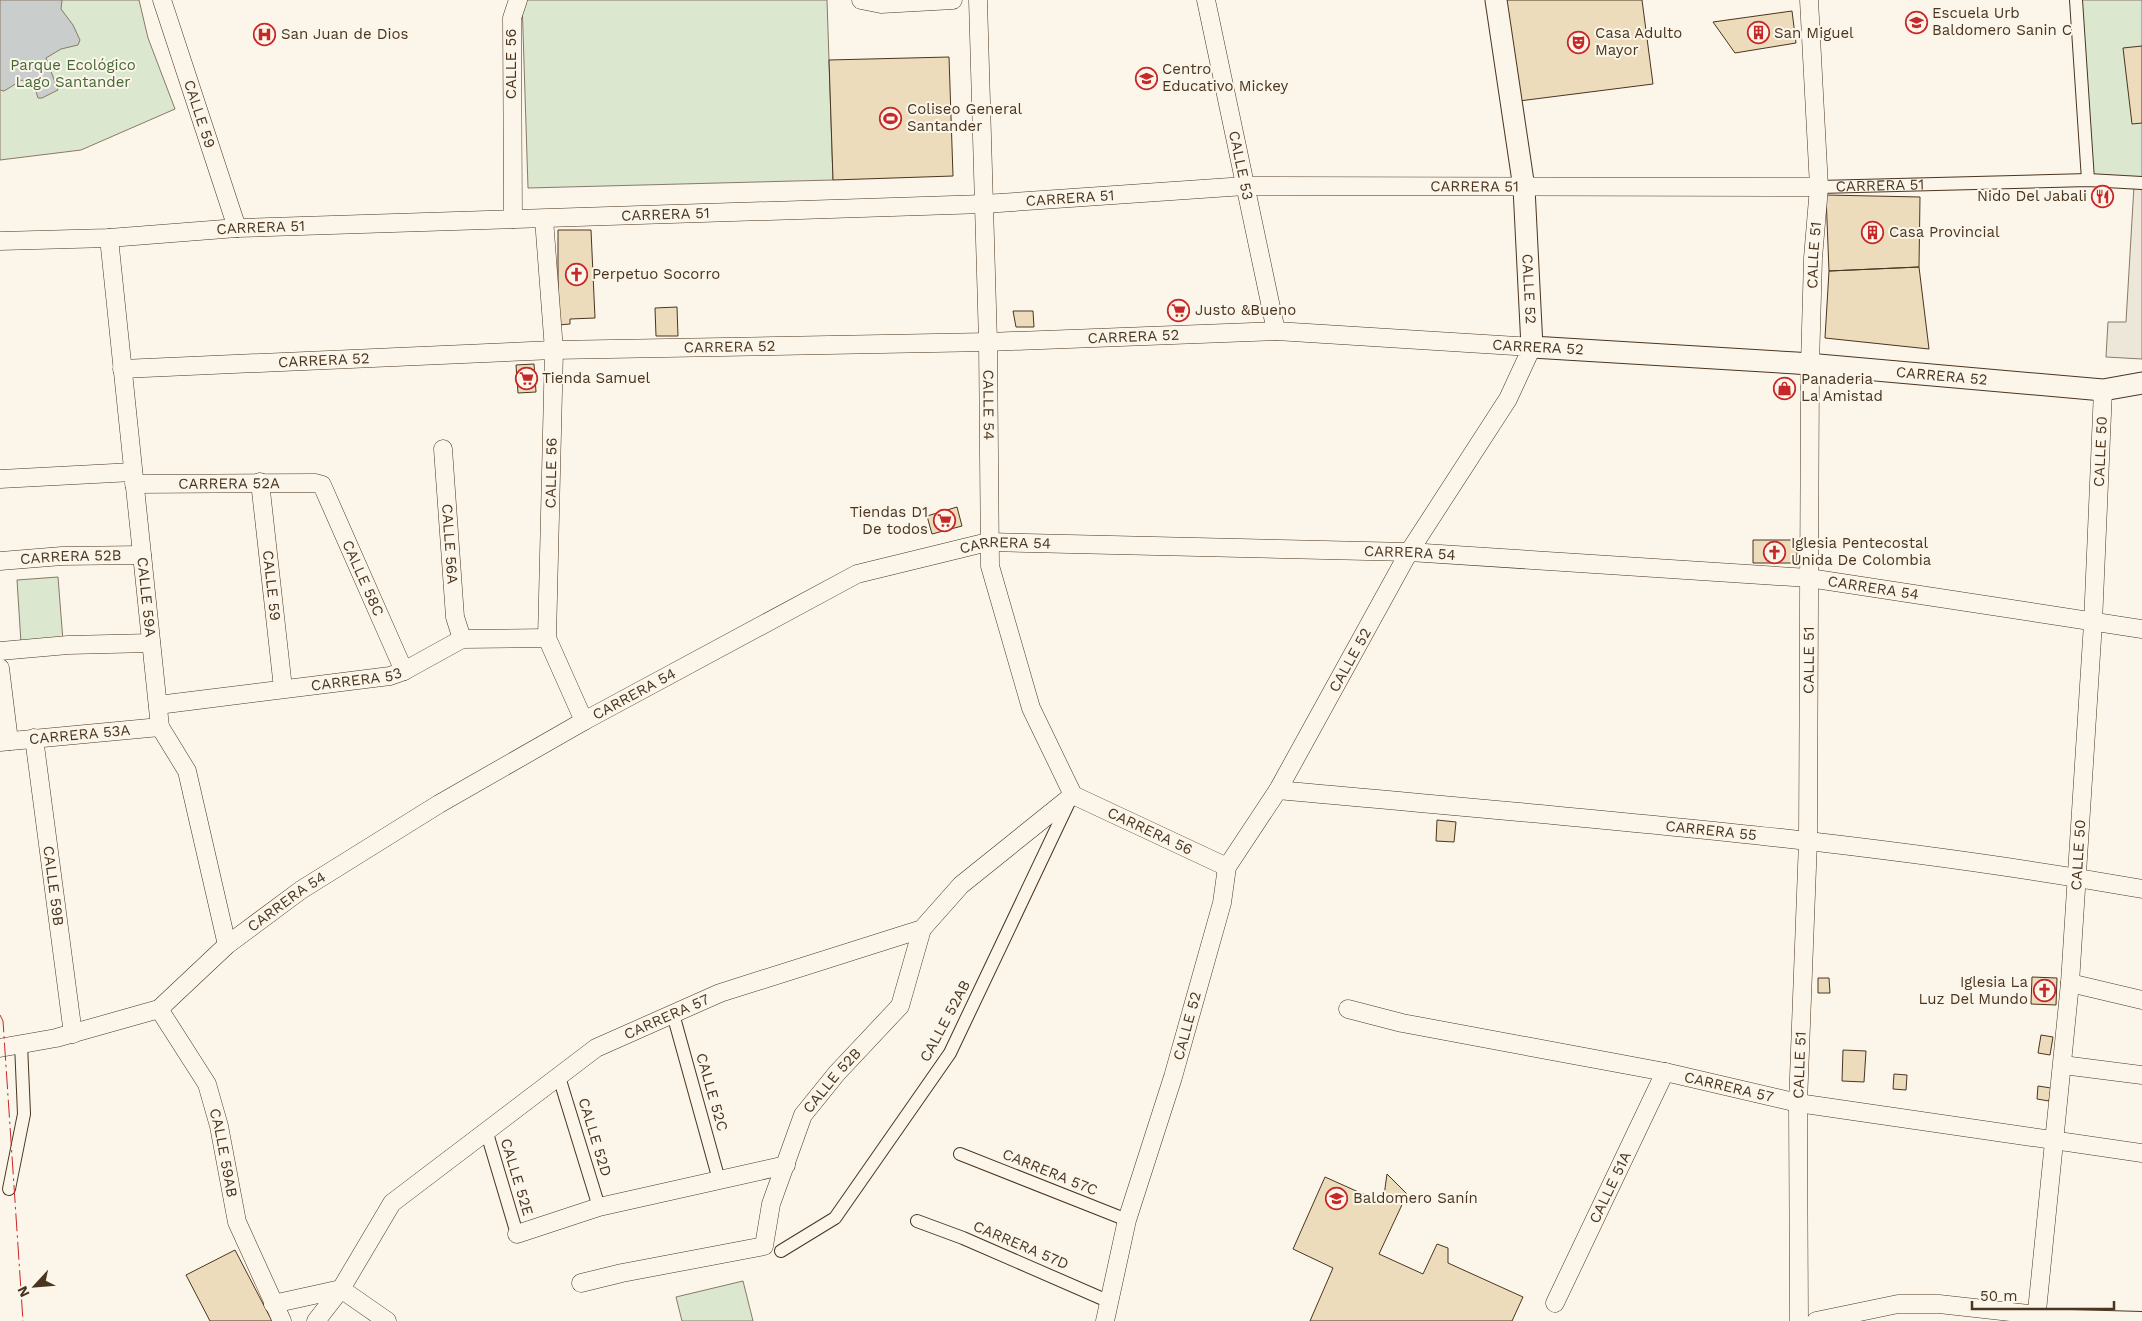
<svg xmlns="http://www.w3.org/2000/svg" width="2142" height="1321" viewBox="0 0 2142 1321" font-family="'Work Sans',sans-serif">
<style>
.green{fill:#dce7d0;stroke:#887966}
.parking{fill:#ede7d9;stroke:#887966}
.water{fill:#c9cecd;stroke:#887966}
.building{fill:#ecdcbc;stroke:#4a3520}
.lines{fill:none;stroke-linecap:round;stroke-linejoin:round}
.pedestrian-casing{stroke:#4a3520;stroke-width:14}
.minor-casing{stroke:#4a3520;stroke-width:19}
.tertiary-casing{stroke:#4a3520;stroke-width:23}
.pedestrian{stroke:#fbf6e9;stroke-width:12}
.minor{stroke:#fbf6e9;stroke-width:18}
.tertiary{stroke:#fbf6e9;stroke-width:21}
.power{stroke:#c62828;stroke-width:1;stroke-dasharray:18 4 2.5 4;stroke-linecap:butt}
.labels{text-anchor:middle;stroke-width:4;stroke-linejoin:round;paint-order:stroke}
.poi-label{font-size:15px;fill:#4a3520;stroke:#fbf6e9;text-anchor:start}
.street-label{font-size:15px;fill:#4a3520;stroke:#fbf6e9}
.park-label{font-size:15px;fill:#436837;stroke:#fbf6e9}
</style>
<rect width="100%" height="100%" fill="#fbf6e9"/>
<path class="green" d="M 0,0 L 139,0 L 148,38 L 175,109 L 81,150 L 0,160 Z
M 522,0 L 827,0 L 833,180 L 528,188 Z
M 2076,0 L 2142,0 L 2142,185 L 2088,180 Z
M 58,577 L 63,641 L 21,643 L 17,580 Z
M 743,1281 L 753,1321 L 682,1321 L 676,1297 Z"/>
<path class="parking" d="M 2134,186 L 2142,187 L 2142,359 L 2106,357 L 2108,322 L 2126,322 Z"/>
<path class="water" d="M 0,0 L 62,0 L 61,9 L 73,25 L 80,40 L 78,45 L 61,49 L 46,58 L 58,90 L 42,98 L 38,98 L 35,88 L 22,80 L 4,91 L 0,90 Z"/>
<path class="building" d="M 1506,0 L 1642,0 L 1653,84 L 1519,101 Z
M 1792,11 L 1796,43 L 1735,53 L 1713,22 Z
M 2142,46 L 2142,123 L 2132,124 L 2123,48 Z
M 949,57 L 953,176 L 833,180 L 829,60 Z
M 1826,195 L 1920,197 L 1919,267 L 1829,271 Z
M 558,230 L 591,230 L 595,318 L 570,319 L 570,324 L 558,325 Z
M 1919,267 L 1929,349 L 1825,338 L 1829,271 Z
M 677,307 L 678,336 L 656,336 L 655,308 Z
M 1013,311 L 1033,311 L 1034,327 L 1016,327 Z
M 534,364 L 536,392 L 518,393 L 516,365 Z
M 957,507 L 962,526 L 932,534 L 927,516 Z
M 1753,540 L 1797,540 L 1797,563 L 1753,563 Z
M 1437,820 L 1456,822 L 1454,842 L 1436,841 Z
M 2032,977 L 2057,978 L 2056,1005 L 2031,1004 Z
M 1818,978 L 1829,978 L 1830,993 L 1818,993 Z
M 2041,1035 L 2053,1037 L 2050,1055 L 2038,1053 Z
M 1843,1050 L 1866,1051 L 1864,1082 L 1842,1081 Z
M 1894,1074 L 1907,1075 L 1906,1090 L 1893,1089 Z
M 2038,1086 L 2051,1088 L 2049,1101 L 2037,1099 Z
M 1387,1174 L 1407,1194 L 1379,1254 L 1423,1274 L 1437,1244 L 1448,1248 L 1448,1263 L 1523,1297 L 1512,1321 L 1310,1321 L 1333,1268 L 1293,1249 L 1325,1177 L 1383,1203 Z
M 235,1250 L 272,1321 L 210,1321 L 186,1275 Z"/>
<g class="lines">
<defs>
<g id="pedestrian">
<path d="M 2076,0 L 2088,180"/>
<path id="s1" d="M 1819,187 L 2088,180 L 2142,183"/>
<path d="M 673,1014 L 719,1180"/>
<path d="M 559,1077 L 599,1207"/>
<path d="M 486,1130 L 517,1234"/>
<path d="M 960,1154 L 1127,1220"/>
<path d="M 9,1189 L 24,1114 L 21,1044"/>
<path d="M 917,1221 L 963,1238 L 1110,1302"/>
<path d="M 781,1251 L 835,1218 L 950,1053 L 1070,800"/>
<path d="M 2037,1315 L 2142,1318"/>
</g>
<g id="minor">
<path id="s2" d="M 162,0 L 237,228"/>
<path d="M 861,0 L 881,4 L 953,0"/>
<path id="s3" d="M 978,0 L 988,342 L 990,566 L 1031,708 L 1073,795"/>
<path id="s4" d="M 1206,0 L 1276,331"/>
<path d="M 513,219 L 512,18 L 518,0"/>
<path d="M 544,219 L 554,350 L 547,638 L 584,721"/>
<path id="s5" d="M 109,238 L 160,727 L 187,771 L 227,945"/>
<path id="s6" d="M 0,241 L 109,238 L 237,228 L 984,204 L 1245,186 L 1819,187"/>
<path id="s7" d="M 122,369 L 554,350 L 988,342 L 1276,331 L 1532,347 L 1508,399 L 1409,552 L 1278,790 L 1227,867 L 1222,903 L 1173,1077 L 1127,1220 L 1105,1321"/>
<path id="s8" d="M 443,449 L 455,617 L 462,639"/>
<path d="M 0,479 L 133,472"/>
<path id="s9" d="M 260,482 L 283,688"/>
<path id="s10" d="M 134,484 L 315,483 L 322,485 L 404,671"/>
<path id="s11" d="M 0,561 L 62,556 L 142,555"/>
<path d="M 0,651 L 68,645 L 151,643"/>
<path d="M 0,668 L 9,741"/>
<path id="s12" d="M 158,705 L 390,676 L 404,671 L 462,639 L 547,638"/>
<path id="s13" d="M 34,738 L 73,1034"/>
<path id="s14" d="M 0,742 L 160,727"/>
<path id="s15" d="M 1278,790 C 1567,817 1857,838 2142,889"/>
<path id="s16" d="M 1073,795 L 1227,867"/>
<path d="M 2070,983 L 2142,1000"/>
<path id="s17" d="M 159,1009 L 207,1084 L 219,1126 L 237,1222 L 282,1321"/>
<path id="s18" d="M 1348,1009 L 1402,1023 L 1665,1072 L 1798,1103 L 2142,1153"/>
<path id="s19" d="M 0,1048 L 56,1038 L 159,1009 L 227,945 L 301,890 L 439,804 L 584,721 L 857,574 L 988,542 L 1409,552 L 1809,578 L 2142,629"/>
<path d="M 2063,1065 L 2142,1075"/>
<path d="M 517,1234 L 599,1207 L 786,1165"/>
<path id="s20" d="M 581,1283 L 622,1273 L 764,1246 L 771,1204 L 803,1115 L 837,1073 L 900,1006 L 922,929"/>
<path id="s21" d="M 1555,1303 L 1665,1072"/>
<path d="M 273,1304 L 341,1289 L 387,1321"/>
<path id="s22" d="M 316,1321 L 341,1289 L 392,1203 L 596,1048 L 720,993 L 922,929 L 961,885 L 1073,795"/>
<path id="s23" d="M 1799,1321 L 1798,1103 L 1808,841 L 1810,365 L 1813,258 L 1819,187 L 1809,0"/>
<path d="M 1816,1321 L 1898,1304 L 1939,1304 L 2037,1315"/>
<path id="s24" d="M 2036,1321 L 2070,983 L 2093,623 L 2103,390"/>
</g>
<g id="tertiary">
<path id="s25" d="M 1496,0 L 1524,188 L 1532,347 L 1796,363 L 2103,390 L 2142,383"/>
</g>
</defs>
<use href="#pedestrian" class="pedestrian-casing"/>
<use href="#minor" class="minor-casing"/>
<use href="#tertiary" class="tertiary-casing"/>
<use href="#pedestrian" class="pedestrian"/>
<use href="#minor" class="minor"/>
<use href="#tertiary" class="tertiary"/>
<path class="power" d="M 0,1015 L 3,1021 L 23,1321"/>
</g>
<defs>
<symbol id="school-ring" viewBox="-11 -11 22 22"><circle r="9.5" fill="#fbf6e9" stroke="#c62828" stroke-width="1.5"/><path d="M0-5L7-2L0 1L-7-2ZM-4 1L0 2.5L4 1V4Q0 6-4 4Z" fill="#c62828"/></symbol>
<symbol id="building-ring" viewBox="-11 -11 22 22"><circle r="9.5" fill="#fbf6e9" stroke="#c62828" stroke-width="1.5"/><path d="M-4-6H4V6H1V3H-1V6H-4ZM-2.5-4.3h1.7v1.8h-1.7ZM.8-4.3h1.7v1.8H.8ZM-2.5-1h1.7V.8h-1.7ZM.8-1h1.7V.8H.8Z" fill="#c62828"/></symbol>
<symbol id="hospital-ring" viewBox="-11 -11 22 22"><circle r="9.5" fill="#fbf6e9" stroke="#c62828" stroke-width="1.5"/><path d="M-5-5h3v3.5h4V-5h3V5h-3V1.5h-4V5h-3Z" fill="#c62828"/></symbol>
<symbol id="theatre-ring" viewBox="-11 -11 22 22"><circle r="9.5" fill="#fbf6e9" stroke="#c62828" stroke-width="1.5"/><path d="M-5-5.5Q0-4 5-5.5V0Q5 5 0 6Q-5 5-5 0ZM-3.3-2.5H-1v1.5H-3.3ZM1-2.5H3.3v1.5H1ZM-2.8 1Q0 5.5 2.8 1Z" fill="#c62828"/></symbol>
<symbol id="stadium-ring" viewBox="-11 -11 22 22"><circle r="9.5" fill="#fbf6e9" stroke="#c62828" stroke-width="1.5"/><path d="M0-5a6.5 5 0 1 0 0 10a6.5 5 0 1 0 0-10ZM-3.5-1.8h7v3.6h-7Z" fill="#c62828"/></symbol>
<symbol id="restaurant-ring" viewBox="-11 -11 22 22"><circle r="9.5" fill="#fbf6e9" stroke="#c62828" stroke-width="1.5"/><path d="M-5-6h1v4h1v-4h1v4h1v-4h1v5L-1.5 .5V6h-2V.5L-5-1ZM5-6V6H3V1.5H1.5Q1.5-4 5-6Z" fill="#c62828"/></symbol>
<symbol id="church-ring" viewBox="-11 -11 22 22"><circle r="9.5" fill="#fbf6e9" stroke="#c62828" stroke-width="1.5"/><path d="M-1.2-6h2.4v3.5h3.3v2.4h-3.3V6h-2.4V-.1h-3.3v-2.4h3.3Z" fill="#c62828"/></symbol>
<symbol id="supermarket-ring" viewBox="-11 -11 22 22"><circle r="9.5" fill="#fbf6e9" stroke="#c62828" stroke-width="1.5"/><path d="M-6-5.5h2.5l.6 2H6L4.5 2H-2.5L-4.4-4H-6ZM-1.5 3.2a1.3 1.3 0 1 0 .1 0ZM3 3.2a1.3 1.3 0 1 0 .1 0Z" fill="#c62828"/></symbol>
<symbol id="shop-ring" viewBox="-11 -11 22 22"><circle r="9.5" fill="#fbf6e9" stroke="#c62828" stroke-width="1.5"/><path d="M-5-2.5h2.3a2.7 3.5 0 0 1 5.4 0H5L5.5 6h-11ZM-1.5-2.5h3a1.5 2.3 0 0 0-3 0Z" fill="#c62828"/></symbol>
</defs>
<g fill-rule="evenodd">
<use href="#school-ring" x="1904" y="10" width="25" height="25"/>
<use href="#building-ring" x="1746" y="20" width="25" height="25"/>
<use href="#hospital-ring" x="252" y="22" width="25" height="25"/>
<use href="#theatre-ring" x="1566" y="30" width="25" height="25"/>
<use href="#school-ring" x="1134" y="66" width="25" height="25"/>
<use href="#stadium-ring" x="878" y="106" width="25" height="25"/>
<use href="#restaurant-ring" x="2090" y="184" width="25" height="25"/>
<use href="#building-ring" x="1860" y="220" width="25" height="25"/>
<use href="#church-ring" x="564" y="262" width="25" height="25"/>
<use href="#supermarket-ring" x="1166" y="298" width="25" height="25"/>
<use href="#supermarket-ring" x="514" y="366" width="25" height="25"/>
<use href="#shop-ring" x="1772" y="376" width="25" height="25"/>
<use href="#supermarket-ring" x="932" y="508" width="25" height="25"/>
<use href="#church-ring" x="1762" y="540" width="25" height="25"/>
<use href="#church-ring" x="2032" y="978" width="25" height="25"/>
<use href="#school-ring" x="1324" y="1186" width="25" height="25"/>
</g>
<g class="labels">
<g class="poi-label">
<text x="1932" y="18">Escuela Urb<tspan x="1932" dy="17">Baldomero Sanin C</tspan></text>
<text x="1595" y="38">Casa Adulto<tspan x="1595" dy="17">Mayor</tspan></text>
<text x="1774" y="38">San Miguel</text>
<text x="281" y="39">San Juan de Dios</text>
<text x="1162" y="74">Centro<tspan x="1162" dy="17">Educativo Mickey</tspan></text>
<text x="907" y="114">Coliseo General<tspan x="907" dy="17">Santander</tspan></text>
<text x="2087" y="201" text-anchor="end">Nido Del Jabali</text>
<text x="1889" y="237">Casa Provincial</text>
<text x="592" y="279">Perpetuo Socorro</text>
<text x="1195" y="315">Justo &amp;Bueno</text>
<text x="542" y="383">Tienda Samuel</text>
<text x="1801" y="384">Panaderia<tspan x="1801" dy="17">La Amistad</tspan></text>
<text x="928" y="517" text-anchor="end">Tiendas D1<tspan x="928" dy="17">De todos</tspan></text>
<text x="1791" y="548">Iglesia Pentecostal<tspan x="1791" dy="17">Unida De Colombia</tspan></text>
<text x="2028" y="987" text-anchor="end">Iglesia La<tspan x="2028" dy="17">Luz Del Mundo</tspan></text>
<text x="1353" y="1203">Baldomero Sanín</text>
</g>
<g class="street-label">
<text transform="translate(511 64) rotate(-90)" y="5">CALLE 56</text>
<text dy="5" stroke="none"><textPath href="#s2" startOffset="120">CALLE 59</textPath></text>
<text dy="5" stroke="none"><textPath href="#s4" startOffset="169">CALLE 53</textPath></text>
<text dy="5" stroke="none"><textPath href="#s1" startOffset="61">CARRERA 51</textPath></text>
<text dy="5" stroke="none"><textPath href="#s6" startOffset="1476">CARRERA 51</textPath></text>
<text dy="5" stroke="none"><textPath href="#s6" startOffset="1071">CARRERA 51</textPath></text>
<text dy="5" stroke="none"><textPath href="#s6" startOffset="666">CARRERA 51</textPath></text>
<text dy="5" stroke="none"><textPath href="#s6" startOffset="261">CARRERA 51</textPath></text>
<text dy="5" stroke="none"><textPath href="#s23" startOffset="1066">CALLE 51</textPath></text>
<text dy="5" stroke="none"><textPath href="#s25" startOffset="291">CALLE 52</textPath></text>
<text dy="5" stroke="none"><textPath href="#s7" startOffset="1012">CARRERA 52</textPath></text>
<text dy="5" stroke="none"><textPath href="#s7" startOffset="608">CARRERA 52</textPath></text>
<text transform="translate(1538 347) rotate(3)" y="5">CARRERA 52</text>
<text dy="5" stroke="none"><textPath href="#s7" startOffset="202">CARRERA 52</textPath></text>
<text dy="5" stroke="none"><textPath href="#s25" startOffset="760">CARRERA 52</textPath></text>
<text dy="5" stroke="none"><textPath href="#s3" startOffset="405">CALLE 54</textPath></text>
<text dy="5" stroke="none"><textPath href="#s24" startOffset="872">CALLE 50</textPath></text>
<text transform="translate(551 473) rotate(-89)" y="5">CALLE 56</text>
<text dy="5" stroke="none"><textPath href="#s10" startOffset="95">CARRERA 52A</textPath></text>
<text dy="5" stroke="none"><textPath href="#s8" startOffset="95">CALLE 56A</textPath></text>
<text dy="5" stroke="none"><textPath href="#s19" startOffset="1141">CARRERA 54</textPath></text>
<text dy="5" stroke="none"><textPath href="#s19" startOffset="1546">CARRERA 54</textPath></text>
<text dy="5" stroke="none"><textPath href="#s11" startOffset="71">CARRERA 52B</textPath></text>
<text dy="5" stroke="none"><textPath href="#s10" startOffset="290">CALLE 58C</textPath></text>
<text dy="5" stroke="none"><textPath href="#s9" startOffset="104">CALLE 59</textPath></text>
<text dy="5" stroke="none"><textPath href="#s19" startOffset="2011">CARRERA 54</textPath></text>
<text dy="5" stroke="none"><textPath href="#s5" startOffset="361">CALLE 59A</textPath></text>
<text transform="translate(1350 660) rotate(-61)" y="5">CALLE 52</text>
<text dy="5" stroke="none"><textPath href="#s23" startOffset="661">CALLE 51</textPath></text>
<text dy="5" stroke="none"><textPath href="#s12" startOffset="200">CARRERA 53</textPath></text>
<text dy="5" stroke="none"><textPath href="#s19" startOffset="736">CARRERA 54</textPath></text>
<text dy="5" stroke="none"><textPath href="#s14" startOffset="80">CARRERA 53A</textPath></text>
<text dy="5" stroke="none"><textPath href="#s16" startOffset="85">CARRERA 56</textPath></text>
<text dy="5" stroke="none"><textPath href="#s15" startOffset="435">CARRERA 55</textPath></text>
<text dy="5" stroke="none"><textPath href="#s24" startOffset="468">CALLE 50</textPath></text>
<text dy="5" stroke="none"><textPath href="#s13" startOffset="149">CALLE 59B</textPath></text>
<text dy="5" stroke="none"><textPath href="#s19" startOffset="331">CARRERA 54</textPath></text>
<text dy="5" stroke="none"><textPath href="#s22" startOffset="474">CARRERA 57</textPath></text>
<text transform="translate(945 1021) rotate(-62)" y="5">CALLE 52AB</text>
<text transform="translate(1187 1026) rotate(-75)" y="5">CALLE 52</text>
<text dy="5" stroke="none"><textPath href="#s23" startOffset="256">CALLE 51</textPath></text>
<text dy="5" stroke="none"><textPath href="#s20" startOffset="369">CALLE 52B</textPath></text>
<text dy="5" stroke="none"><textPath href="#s18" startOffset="389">CARRERA 57</textPath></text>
<text transform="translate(712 1092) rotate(74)" y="5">CALLE 52C</text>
<text transform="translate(595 1137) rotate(73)" y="5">CALLE 52D</text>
<text dy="5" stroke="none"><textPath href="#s17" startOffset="160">CALLE 59AB</textPath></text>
<text transform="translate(1050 1172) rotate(22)" y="5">CARRERA 57C</text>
<text transform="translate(517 1177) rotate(73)" y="5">CALLE 52E</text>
<text dy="5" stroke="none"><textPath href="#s21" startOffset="128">CALLE 51A</textPath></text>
<text transform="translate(1021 1245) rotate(23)" y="5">CARRERA 57D</text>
</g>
<g class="park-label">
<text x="73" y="70">Parque Ecológico<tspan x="73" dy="17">Lago Santander</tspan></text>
</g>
</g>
<g transform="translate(35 1286) rotate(244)" stroke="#fbf6e9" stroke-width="4" paint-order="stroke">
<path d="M0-4L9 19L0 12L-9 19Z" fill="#4a3520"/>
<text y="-8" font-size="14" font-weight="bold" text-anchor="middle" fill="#4a3520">N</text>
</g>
<path d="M1972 1301v8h142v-8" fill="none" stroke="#4a3520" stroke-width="2.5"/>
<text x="1980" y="1301" font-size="15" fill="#4a3520" stroke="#fbf6e9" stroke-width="4" paint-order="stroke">50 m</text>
</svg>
